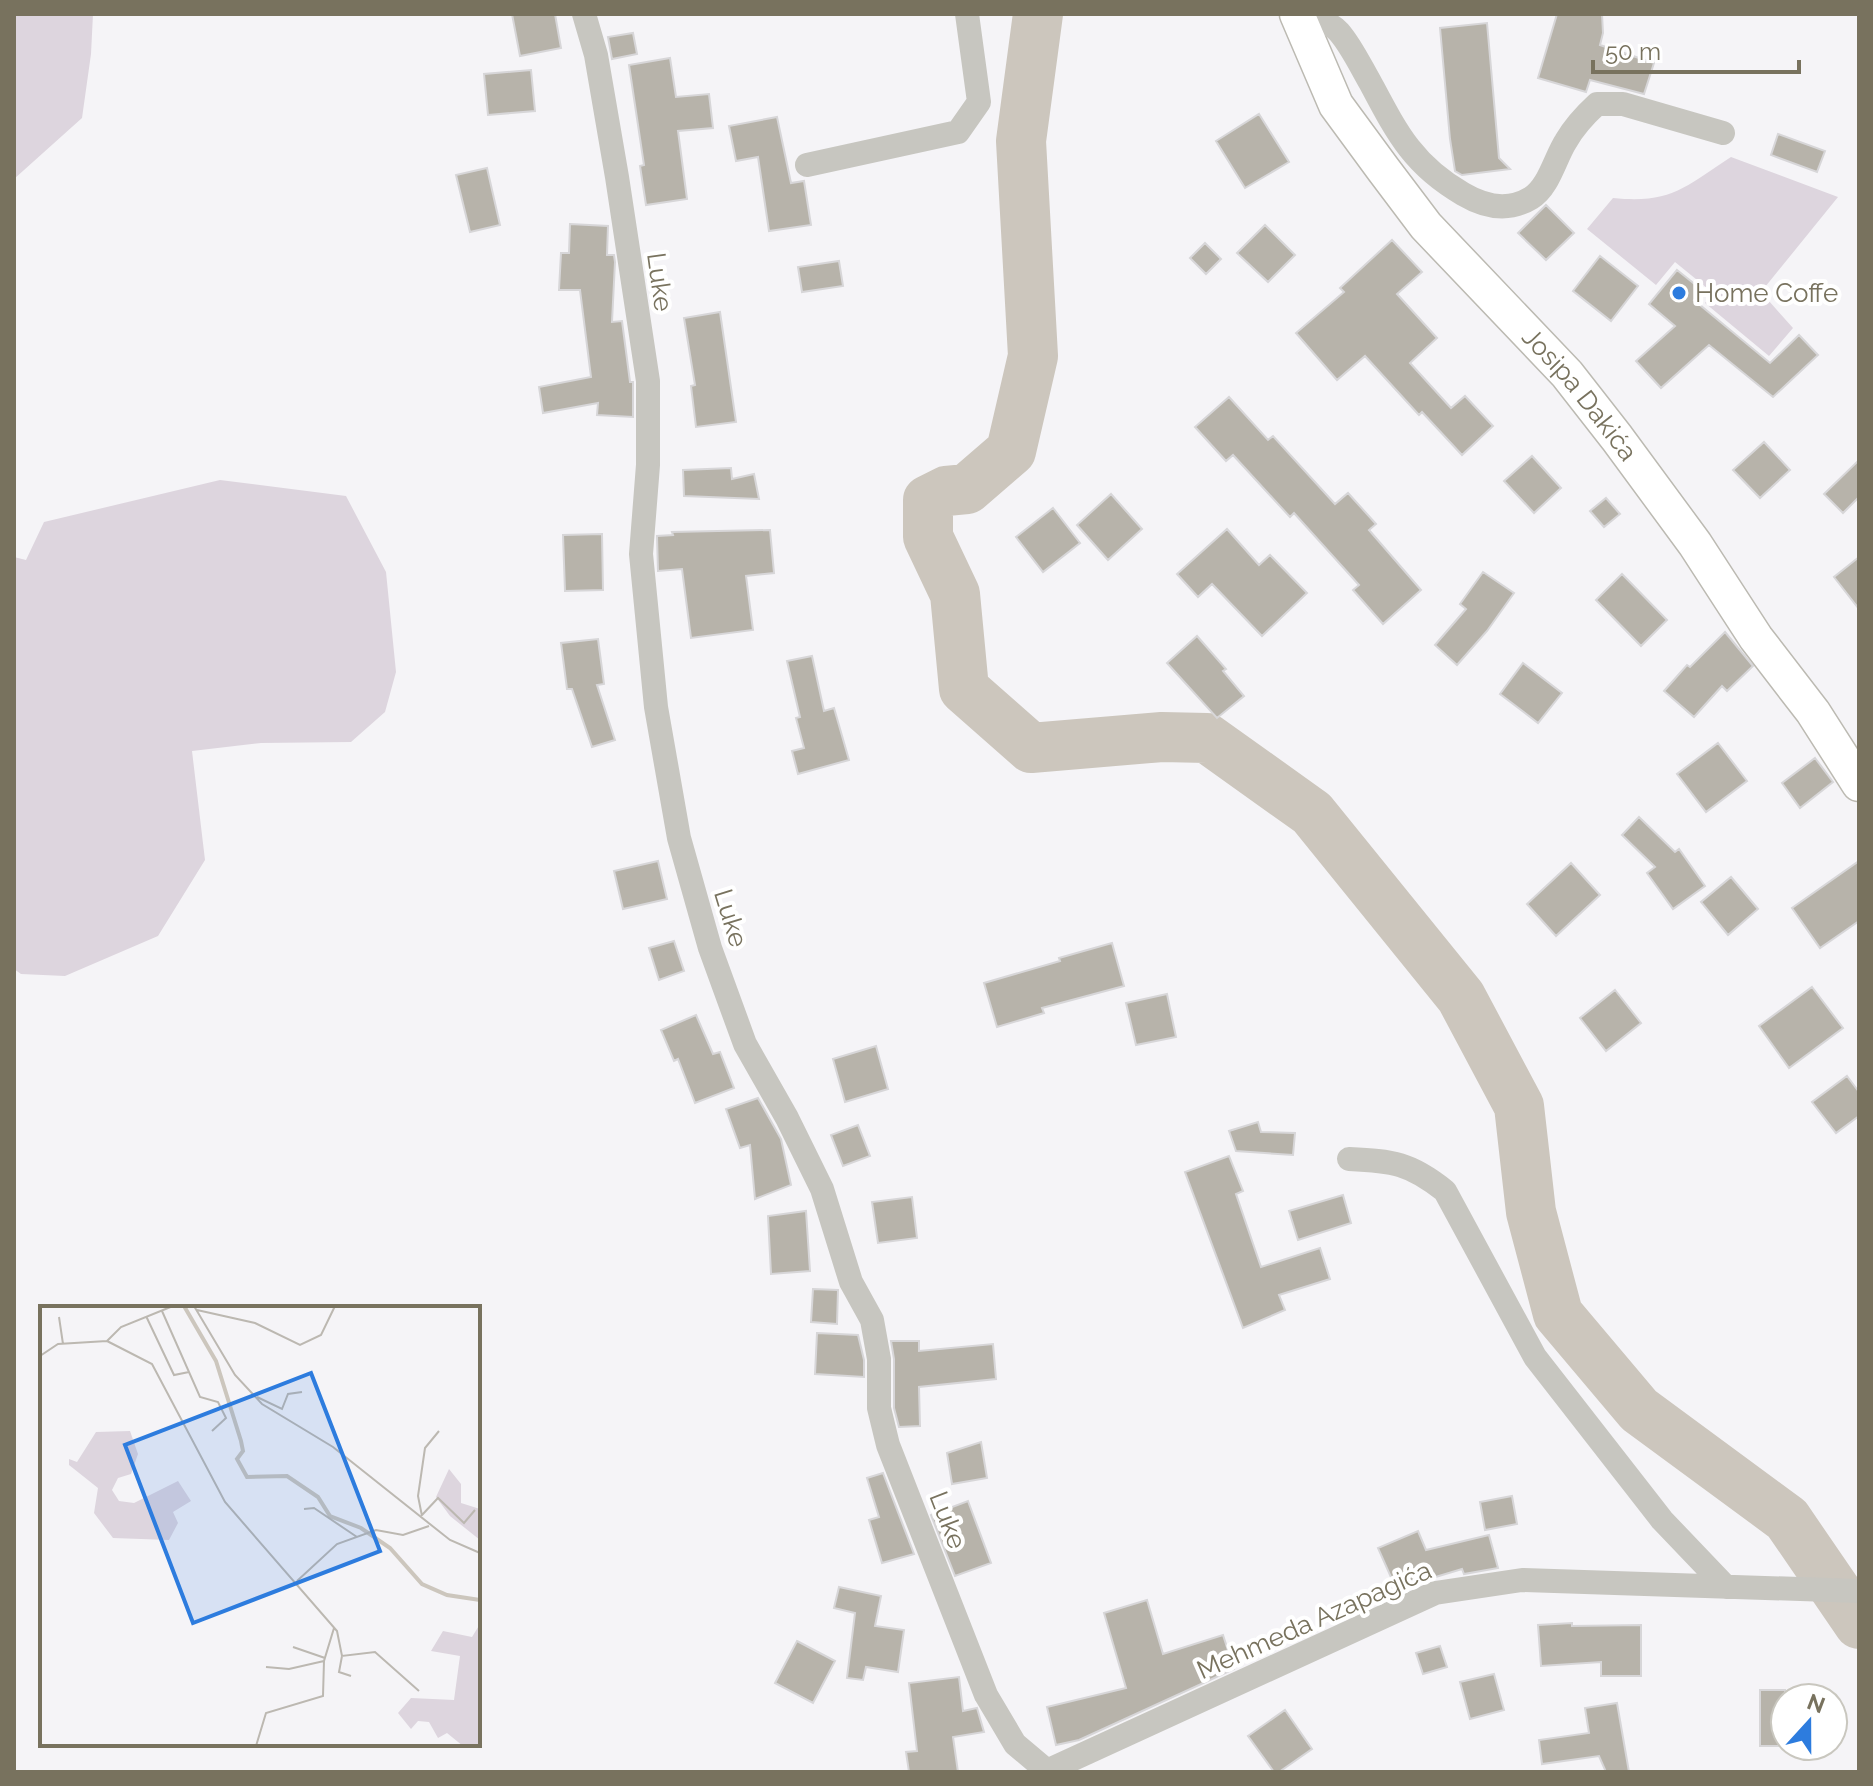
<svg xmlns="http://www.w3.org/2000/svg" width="1873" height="1786" viewBox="0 0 1873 1786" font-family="Raleway,sans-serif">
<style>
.green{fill:#ddd5de}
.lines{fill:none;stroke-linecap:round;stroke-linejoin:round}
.river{stroke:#ccc6bd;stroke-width:50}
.building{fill:#b7b3aa;stroke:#d7d6d8;stroke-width:2}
.secondary-casing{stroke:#bcbab2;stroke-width:37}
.street{stroke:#c7c6c0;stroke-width:24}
.secondary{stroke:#fff;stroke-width:34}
.poi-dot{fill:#2d7cde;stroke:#fff;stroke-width:3}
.labels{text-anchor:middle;stroke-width:8;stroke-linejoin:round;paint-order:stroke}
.street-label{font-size:26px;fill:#78725e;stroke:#fff}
.poi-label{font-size:26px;fill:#78725e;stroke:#fff;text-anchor:start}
.inset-river{fill:none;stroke:#ccc6bd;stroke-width:4}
.inset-road{fill:none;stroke:#bcb8b1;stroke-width:2}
.view{fill:#2d7cde;fill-opacity:0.15;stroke:#2d7cde;stroke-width:4}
.inset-edge{fill:none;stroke:#78725e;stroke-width:4}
</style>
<rect width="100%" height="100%" fill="#f5f4f7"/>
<path class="green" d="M 14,14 L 93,14 L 91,54 L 82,118 L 14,179 Z
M 1731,157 L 1838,197 L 1761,292 L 1793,328 L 1769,356 L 1705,303 L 1713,293 L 1675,262 L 1656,285 L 1587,229 L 1613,198 C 1671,204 1685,187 1731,157 Z
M 220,480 L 346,496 L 386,572 L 396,672 L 385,712 L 351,742 L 261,743 L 192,751 L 205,860 L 158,936 L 65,976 L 21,974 L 14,969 L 14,557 L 26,560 L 44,522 Z"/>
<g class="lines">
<path class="river" d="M 1038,14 L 1021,141 L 1033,356 L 1011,451 L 967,489 L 946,491 L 928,500 L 928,537 L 955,594 L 964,689 L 1031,748 L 1162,737 L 1207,738 L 1312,813 L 1461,997 L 1519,1106 L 1531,1212 L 1558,1314 L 1639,1410 L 1787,1519 L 1859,1624"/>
</g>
<path class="building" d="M 512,14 L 555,14 L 561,48 L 520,56 Z
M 1557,14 L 1602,14 L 1603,33 L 1600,45 L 1654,63 L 1644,94 L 1590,80 L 1586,92 L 1538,78 Z
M 1487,23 L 1499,158 L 1510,169 L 1462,175 L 1455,171 L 1450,139 L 1440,28 Z
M 633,33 L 637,54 L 612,59 L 608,37 Z
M 670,58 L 676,97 L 709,94 L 713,128 L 678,131 L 687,199 L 646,205 L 640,166 L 644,165 L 629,65 Z
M 531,70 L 535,111 L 488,115 L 484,74 Z
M 1259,114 L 1289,162 L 1245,188 L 1216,141 Z
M 777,117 L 791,183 L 804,181 L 811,225 L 769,231 L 758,157 L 736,161 L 729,126 Z
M 1778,134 L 1825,151 L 1817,172 L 1771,155 Z
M 487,168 L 500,225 L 470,232 L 456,175 Z
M 1546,205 L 1574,233 L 1546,260 L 1518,233 Z
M 570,224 L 608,226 L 607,255 L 614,255 L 615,262 L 612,322 L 622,321 L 630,382 L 633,382 L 633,417 L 597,415 L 598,403 L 543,413 L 539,387 L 591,377 L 580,290 L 559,290 L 561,253 L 569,253 Z
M 1265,225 L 1295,255 L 1268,282 L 1237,253 Z
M 1392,240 L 1422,272 L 1397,294 L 1437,338 L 1410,363 L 1451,408 L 1465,396 L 1493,426 L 1462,455 L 1422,412 L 1419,415 L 1365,356 L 1337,380 L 1296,333 L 1344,292 L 1340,288 Z
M 1205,243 L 1221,259 L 1206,274 L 1190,258 Z
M 1600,256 L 1638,286 L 1611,321 L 1573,291 Z
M 839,261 L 843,286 L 802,292 L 798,267 Z
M 1677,270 L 1702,290 L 1694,300 L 1770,363 L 1799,335 L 1818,355 L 1773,397 L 1709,345 L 1661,388 L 1636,361 L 1675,326 L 1649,304 Z
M 720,312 L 736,422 L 696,427 L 691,386 L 695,385 L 684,318 Z
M 1229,397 L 1268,440 L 1273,436 L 1335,504 L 1348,493 L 1376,524 L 1369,530 L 1421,590 L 1383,624 L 1353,590 L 1359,585 L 1294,513 L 1290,517 L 1233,455 L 1226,461 L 1195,427 Z
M 1764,442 L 1790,470 L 1760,498 L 1733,470 Z
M 1532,456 L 1561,488 L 1534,513 L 1504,481 Z
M 1859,460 L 1859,497 L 1843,513 L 1824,494 Z
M 731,468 L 732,479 L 754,474 L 759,499 L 684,496 L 683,470 Z
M 1111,494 L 1142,529 L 1108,560 L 1077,525 Z
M 1606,498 L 1620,514 L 1604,527 L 1590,511 Z
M 1053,508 L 1080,543 L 1043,572 L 1016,537 Z
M 1227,529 L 1259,565 L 1270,555 L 1307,593 L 1262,636 L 1212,584 L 1198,597 L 1177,574 Z
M 770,530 L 774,573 L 746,576 L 753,630 L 691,638 L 682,569 L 658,571 L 657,536 L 673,535 L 672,532 Z
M 602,534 L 603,590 L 565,591 L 563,535 Z
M 1859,557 L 1859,609 L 1834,577 Z
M 1483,572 L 1514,593 L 1487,631 L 1457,665 L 1435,645 L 1466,609 L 1460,604 Z
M 1622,574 L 1667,620 L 1641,646 L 1596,600 Z
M 1725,632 L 1753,666 L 1727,691 L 1722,686 L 1694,717 L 1664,691 L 1687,665 L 1690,667 Z
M 1197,636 L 1226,669 L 1223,671 L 1244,696 L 1217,718 L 1167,663 Z
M 598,639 L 604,684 L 597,685 L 615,740 L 592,747 L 572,689 L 567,689 L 561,643 Z
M 812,656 L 824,711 L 834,708 L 849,760 L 798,774 L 792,751 L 804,748 L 796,718 L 800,717 L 787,661 Z
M 1523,663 L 1562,693 L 1538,723 L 1500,694 Z
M 1718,743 L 1747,781 L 1706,812 L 1677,774 Z
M 1815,758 L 1833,782 L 1800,808 L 1782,783 Z
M 1639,817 L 1675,852 L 1679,849 L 1705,886 L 1673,909 L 1647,873 L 1655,867 L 1622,835 Z
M 658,861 L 667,899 L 623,909 L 614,871 Z
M 1859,861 L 1859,921 L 1820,948 L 1792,908 Z
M 1571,863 L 1600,895 L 1556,936 L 1527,904 Z
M 1731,877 L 1758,909 L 1728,935 L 1701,902 Z
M 674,941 L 684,971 L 659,980 L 649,948 Z
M 1112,943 L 1124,986 L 1042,1008 L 1044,1013 L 997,1027 L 984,983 L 1060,961 L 1059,958 Z
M 1812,987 L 1843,1028 L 1789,1068 L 1759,1026 Z
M 1615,990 L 1641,1023 L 1606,1051 L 1580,1018 Z
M 1167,994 L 1176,1037 L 1136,1045 L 1126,1003 Z
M 696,1015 L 713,1054 L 720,1052 L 734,1088 L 695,1103 L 678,1059 L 674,1061 L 661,1030 Z
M 876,1046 L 888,1089 L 845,1102 L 833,1059 Z
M 1847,1076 L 1859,1092 L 1859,1116 L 1836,1133 L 1812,1102 Z
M 758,1098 L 781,1139 L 791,1185 L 755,1199 L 750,1145 L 740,1148 L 726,1109 Z
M 1258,1122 L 1261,1132 L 1295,1133 L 1293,1155 L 1236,1151 L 1229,1131 Z
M 858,1125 L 870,1156 L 843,1166 L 831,1135 Z
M 1229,1156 L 1243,1191 L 1236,1194 L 1261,1267 L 1320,1248 L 1330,1279 L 1279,1295 L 1285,1310 L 1243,1328 L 1185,1172 Z
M 1343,1195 L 1351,1223 L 1298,1240 L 1289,1211 Z
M 912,1197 L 917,1238 L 878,1243 L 872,1202 Z
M 806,1211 L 810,1271 L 771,1274 L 768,1216 Z
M 813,1289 L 838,1290 L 837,1324 L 811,1322 Z
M 817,1333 L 858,1335 L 864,1360 L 864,1377 L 815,1374 Z
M 891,1341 L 919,1341 L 919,1351 L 993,1344 L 996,1379 L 919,1387 L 920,1426 L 899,1427 L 894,1408 L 894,1359 Z
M 981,1442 L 987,1478 L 952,1484 L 947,1453 Z
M 883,1473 L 914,1554 L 882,1563 L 869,1520 L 879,1517 L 867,1478 Z
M 1512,1496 L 1517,1524 L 1485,1530 L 1480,1502 Z
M 968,1501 L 991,1563 L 955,1576 L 931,1515 Z
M 1418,1531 L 1426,1550 L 1489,1535 L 1498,1568 L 1464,1574 L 1462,1569 L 1429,1579 L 1398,1593 L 1378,1548 Z
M 839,1587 L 881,1596 L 875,1626 L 904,1630 L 898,1672 L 866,1667 L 863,1680 L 847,1678 L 855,1613 L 834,1608 Z
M 1147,1600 L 1163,1654 L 1223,1635 L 1234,1669 L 1079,1740 L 1056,1745 L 1047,1707 L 1126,1688 L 1104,1613 Z
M 1572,1623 L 1572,1626 L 1641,1625 L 1641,1676 L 1601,1676 L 1601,1662 L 1541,1666 L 1538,1625 Z
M 797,1641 L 835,1661 L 813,1703 L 775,1683 Z
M 1440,1646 L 1447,1667 L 1423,1674 L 1416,1653 Z
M 1494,1674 L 1504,1710 L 1470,1719 L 1460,1682 Z
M 959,1677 L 963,1711 L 977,1708 L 984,1732 L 953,1737 L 958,1772 L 909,1772 L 906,1752 L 917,1751 L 909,1683 Z
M 1760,1690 L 1785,1690 L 1785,1746 L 1760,1746 Z
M 1617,1703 L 1629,1772 L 1606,1772 L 1599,1756 L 1542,1764 L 1539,1740 L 1589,1733 L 1585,1708 Z
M 1285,1710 L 1312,1749 L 1279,1772 L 1274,1772 L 1248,1736 Z"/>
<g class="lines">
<defs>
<g id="secondary">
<path id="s1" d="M 1297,14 L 1336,105 L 1383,169 L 1426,226 L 1567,374 L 1617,438 L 1695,544 L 1756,638 L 1813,712 L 1859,784"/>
</g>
</defs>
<use href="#secondary" class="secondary-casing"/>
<path class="street" d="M 584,14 L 596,55 L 617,177 L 648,381 L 648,465 L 641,554 L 656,707 L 679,838 L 710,948 L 745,1044 L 787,1118 L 822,1189 L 851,1282 L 872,1320 L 879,1359 L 879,1408 L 888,1445 L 986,1695 L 1015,1744 L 1047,1771
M 1300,21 C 1315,20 1328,20 1339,32 C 1352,47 1361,67 1371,84 C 1397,133 1413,165 1463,194 C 1485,207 1508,212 1531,198 C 1549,187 1555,158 1566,141 C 1574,127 1585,115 1597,104 L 1623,104 L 1723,133
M 807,165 L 958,132 L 979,102 L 967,14
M 1349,1159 C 1393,1161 1410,1163 1445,1191 L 1535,1357 L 1662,1520 L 1726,1587
M 1047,1771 L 1435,1593 L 1522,1580 L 1859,1591"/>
<use href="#secondary" class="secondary"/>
</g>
<circle class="poi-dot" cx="1679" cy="293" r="8"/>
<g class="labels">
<g class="street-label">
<text transform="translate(660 282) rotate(82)" y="9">Luke</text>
<text dy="9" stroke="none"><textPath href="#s1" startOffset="478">Josipa Dakića</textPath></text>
<text transform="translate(731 918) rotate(73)" y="9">Luke</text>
<text transform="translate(948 1520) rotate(69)" y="9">Luke</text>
<text transform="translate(1314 1620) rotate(-24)" y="9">Mehmeda Azapagića</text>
</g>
<g class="poi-label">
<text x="1695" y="302">Home Coffe</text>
</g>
</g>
<g transform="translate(40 1306)">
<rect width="440" height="440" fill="#f5f4f7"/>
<path d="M 90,125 L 98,148 L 91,168 L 78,172 L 72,184 L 79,195 L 94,197 L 138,175 L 151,195 L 133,206 L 138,217 L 129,234 L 73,232 L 54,207 L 58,182 L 29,159 L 29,153 L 37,156 L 56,126 ZM 409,163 L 421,178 L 421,197 L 440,203 L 440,234 L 410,210 L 396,191 ZM 440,318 L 440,440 L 423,440 L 407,427 L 398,432 L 389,416 L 378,415 L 371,423 L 358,407 L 371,392 L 414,394 L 420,350 L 391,345 L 403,325 L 432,331 Z" fill="#ddd5de"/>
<path class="inset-river" d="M 144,0 L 176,55 L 201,135 L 203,145 L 197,153 L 207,171 L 247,170 L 278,191 L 290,210 L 321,222 L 350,242 L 382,278 L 407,289 L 440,294"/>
<path class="inset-road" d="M 154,0 L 195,69 L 222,98 L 293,141 L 410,234 L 440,247M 157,4 L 215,17 L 260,39 L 281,29 L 295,0M 122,5 L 160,91 L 178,96 L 186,112 L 172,125M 106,10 L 134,69 L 149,66M 19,11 L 23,38M 67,35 L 112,58 L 185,196 L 297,325 L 302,350 L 335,346 L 379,385M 67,35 L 81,21 L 133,0M 0,50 L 18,38 L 67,35M 217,91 L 242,103 L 248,88 L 262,86M 264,203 L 274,202 L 317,231M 382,209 L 398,192 L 424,217 L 435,204M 382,210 L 378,190 L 385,142 L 399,125M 257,275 L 297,238 L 336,224 L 363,229 L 389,220M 253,341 L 285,352M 302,350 L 299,366 L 311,370M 226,361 L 249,363 L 284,355M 216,440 L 226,407 L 283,390 L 284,355 L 294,322"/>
<path class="view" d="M 271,67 L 340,245 L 153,317 L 85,139 Z"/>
<rect width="440" height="440" class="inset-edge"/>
</g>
<rect width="1873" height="1786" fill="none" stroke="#78725e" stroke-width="32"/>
<g transform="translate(1809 1722) rotate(21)"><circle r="38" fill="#ffffff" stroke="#c9c7bf" stroke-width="2"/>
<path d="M0-6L14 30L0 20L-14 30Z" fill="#2d7cde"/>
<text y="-12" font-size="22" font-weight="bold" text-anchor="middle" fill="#78725e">N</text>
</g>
<path d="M1593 60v12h206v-12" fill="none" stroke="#78725e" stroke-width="4"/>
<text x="1605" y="60" font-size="24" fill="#78725e" stroke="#ffffff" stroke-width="6" paint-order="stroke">50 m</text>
</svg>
